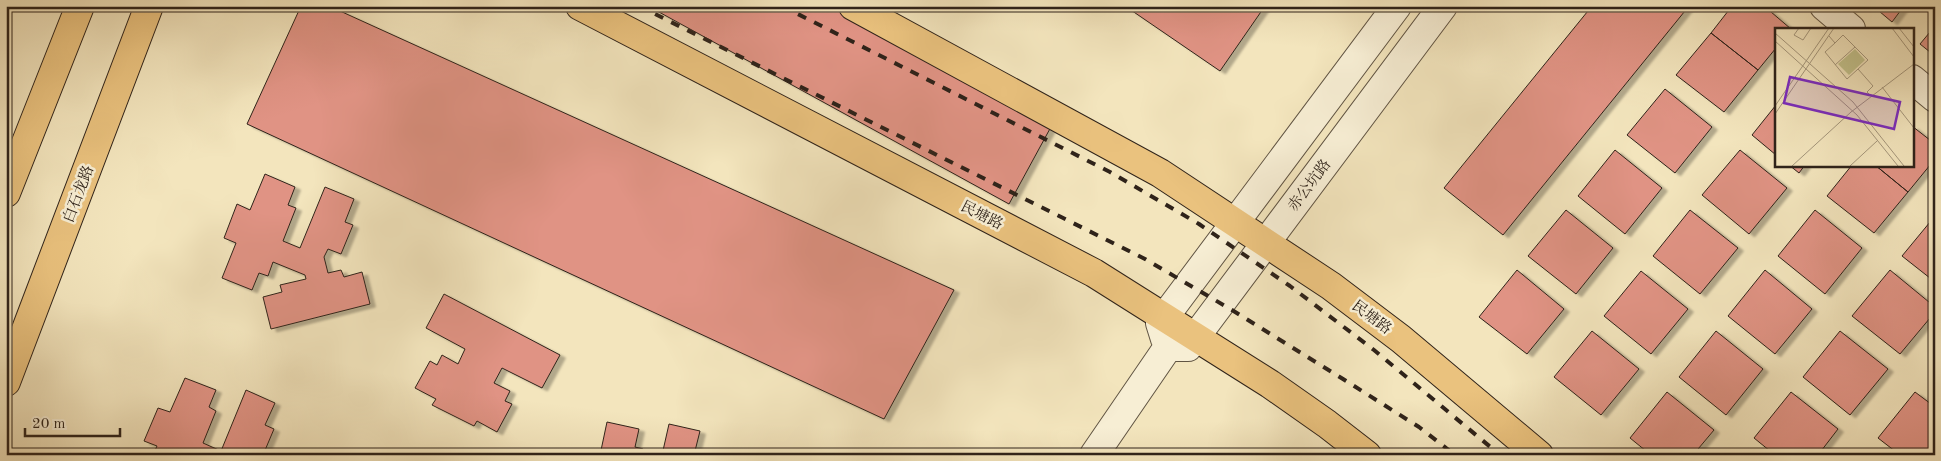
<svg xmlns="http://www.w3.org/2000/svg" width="1941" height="461" viewBox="0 0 1941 461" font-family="'Old Standard TT','Noto Serif SC',serif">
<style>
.building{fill:#e09384;stroke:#2f231a;filter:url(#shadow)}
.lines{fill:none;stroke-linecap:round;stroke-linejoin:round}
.minor-casing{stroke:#605443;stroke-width:30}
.major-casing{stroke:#2f231a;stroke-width:30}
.minor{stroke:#f7eed4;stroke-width:28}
.major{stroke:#eac27e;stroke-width:28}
.rail{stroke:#2f231a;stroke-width:4;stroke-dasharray:9 9;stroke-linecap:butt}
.labels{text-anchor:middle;stroke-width:5;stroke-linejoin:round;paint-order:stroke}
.street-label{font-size:15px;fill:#2f231a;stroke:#f7eed4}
.inset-road{fill:none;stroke:#a5977c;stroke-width:1}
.view{fill:#7b2cbf;fill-opacity:0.15;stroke:#7b2cbf;stroke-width:2.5}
.inset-edge{fill:none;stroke:#2f231a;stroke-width:2.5}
</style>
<defs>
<filter id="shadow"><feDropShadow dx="5.5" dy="3" stdDeviation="1" flood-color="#0004"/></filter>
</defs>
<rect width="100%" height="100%" fill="#f3e5bd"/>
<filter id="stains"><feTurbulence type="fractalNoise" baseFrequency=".004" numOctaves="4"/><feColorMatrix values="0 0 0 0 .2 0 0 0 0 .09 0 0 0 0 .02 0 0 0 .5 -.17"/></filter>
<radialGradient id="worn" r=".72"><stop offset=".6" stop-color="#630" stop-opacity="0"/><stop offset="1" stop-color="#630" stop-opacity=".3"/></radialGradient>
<path class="building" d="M 301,6 L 329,6 L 954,290 L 884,419 L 247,124 Z
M 648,6 L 835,6 L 1052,125 L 1009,204 Z
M 1125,6 L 1265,6 L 1220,71 Z
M 1592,6 L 1689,6 L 1503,235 L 1444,188 Z
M 1732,6 L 1764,6 L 1791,29 L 1776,29 L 1776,48 L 1758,70 L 1711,33 Z
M 1873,6 L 1904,6 L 1892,22 Z
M 1935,26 L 1935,56 L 1920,44 Z
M 1711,33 L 1758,70 L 1724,112 L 1676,75 Z
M 1665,89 L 1712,127 L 1675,173 L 1627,135 Z
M 1776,105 L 1776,155 L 1752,135 Z
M 1912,126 L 1935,144 L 1935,159 L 1908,192 L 1875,165 L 1912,165 Z
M 1615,150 L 1662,188 L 1625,234 L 1578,196 Z
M 1740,150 L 1787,188 L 1749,234 L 1702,195 Z
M 1789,165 L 1805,165 L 1799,173 Z
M 1852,165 L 1875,165 L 1908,192 L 1874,233 L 1827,196 Z
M 265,174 L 295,187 L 288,205 L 296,208 L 283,241 L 300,248 L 325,187 L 354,199 L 345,222 L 353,225 L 341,254 L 328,249 L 324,257 L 328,273 L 341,270 L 344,277 L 362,272 L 370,304 L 271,329 L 263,297 L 282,292 L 280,285 L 306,279 L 305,275 L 273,262 L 268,276 L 259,273 L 252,290 L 222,278 L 236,243 L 224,238 L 237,204 L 250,210 Z
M 1566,210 L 1613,248 L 1576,294 L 1528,256 Z
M 1690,210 L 1738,248 L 1700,294 L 1653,256 Z
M 1815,210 L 1862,248 L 1825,294 L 1778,256 Z
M 1935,216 L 1935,282 L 1902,256 Z
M 1517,270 L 1564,309 L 1527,354 L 1479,317 Z
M 1765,270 L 1812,309 L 1775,354 L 1728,316 Z
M 1890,270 L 1935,307 L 1935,312 L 1900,354 L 1852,316 Z
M 1641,271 L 1688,309 L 1651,354 L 1604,316 Z
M 444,294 L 560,355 L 542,388 L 502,368 L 494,383 L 510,391 L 505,401 L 512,404 L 497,432 L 477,421 L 474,426 L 432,405 L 436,399 L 415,388 L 430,361 L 437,365 L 442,355 L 458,364 L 465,349 L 426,328 Z
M 1592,331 L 1639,369 L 1601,415 L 1554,377 Z
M 1716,331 L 1763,369 L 1726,415 L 1679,377 Z
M 1840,331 L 1888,369 L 1850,415 L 1803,377 Z
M 185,378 L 216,390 L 209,407 L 216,411 L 203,443 L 221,451 L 246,390 L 275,403 L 265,425 L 274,429 L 263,455 L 248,452 L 247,455 L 153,455 L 157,446 L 144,441 L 158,408 L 170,412 Z
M 1667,392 L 1714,430 L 1693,455 L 1651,455 L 1630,438 Z
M 1791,392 L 1838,429 L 1818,455 L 1775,455 L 1754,438 Z
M 1915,392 L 1935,407 L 1935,455 L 1900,455 L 1878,438 Z
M 607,422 L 639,429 L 635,447 L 643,449 L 642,455 L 600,455 Z
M 669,424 L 700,431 L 694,455 L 662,455 Z"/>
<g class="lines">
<defs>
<path id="minor" d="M 1824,6 L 1851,29
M 1912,79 L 1935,98
M 1165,339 L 1160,323 L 1397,6
M 1168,347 L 1188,347 L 1443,6
M 1094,455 L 1168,347"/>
<path id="major" d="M 580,6 L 1094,273 L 1270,384 L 1327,424 L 1367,455
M 853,6 L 1160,173 L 1331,286 L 1401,339 L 1539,455
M 6,193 L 80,6
M 6,382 L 149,6"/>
</defs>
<use href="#minor" class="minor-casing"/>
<use href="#major" class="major-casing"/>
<use href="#minor" class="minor"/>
<use href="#major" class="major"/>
<path class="rail" d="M 639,6 L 1145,259 L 1232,310 L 1343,379 L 1419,427 L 1455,455
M 782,6 L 1110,172 L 1199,224 L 1290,286 L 1374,350 L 1500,455"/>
</g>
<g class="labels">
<g class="street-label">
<text transform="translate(1309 185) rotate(-53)" y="5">赤公坑路</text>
<text transform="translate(78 194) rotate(-69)" y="5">白石龙路</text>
<text transform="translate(982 215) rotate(27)" y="5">民塘路</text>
<text transform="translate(1372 317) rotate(37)" y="5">民塘路</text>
</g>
</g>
<g transform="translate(1775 28)">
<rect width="139" height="139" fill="#f3e5bd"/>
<path d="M 80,21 L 90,32 L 74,47 L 63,36 Z" fill="#c3c28c"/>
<path class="inset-road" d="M 24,0 L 19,7 L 28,12 L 36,0M 117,0 L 139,29M 124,0 L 139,19M 0,5 L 78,74 L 129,138M 54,8 L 60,15 L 68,7 L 93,32 L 72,51 L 50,24 L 60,15M 0,13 L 82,87 L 123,138M 60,37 L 80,19M 83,41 L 98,58 L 92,64 L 95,67M 107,59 L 139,100M 0,78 L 54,0M 0,86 L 59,0M 17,138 L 76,84 L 139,36M 75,138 L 102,113"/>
<path class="view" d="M 15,49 L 125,74 L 119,101 L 9,75 Z"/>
<rect width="139" height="139" class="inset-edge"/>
</g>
<rect width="1941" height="461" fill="none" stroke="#f3e5bd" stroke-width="25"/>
<rect x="8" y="8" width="1926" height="446" fill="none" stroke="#2f231a" stroke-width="2.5"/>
<rect x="12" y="12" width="1916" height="436" fill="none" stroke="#2f231a"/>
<path d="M25 428v8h95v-8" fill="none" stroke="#2f231a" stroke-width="2.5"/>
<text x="32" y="428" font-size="15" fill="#2f231a" stroke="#f7eed4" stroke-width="4" paint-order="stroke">20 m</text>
<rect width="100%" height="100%" filter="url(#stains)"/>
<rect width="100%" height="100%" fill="url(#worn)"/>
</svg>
